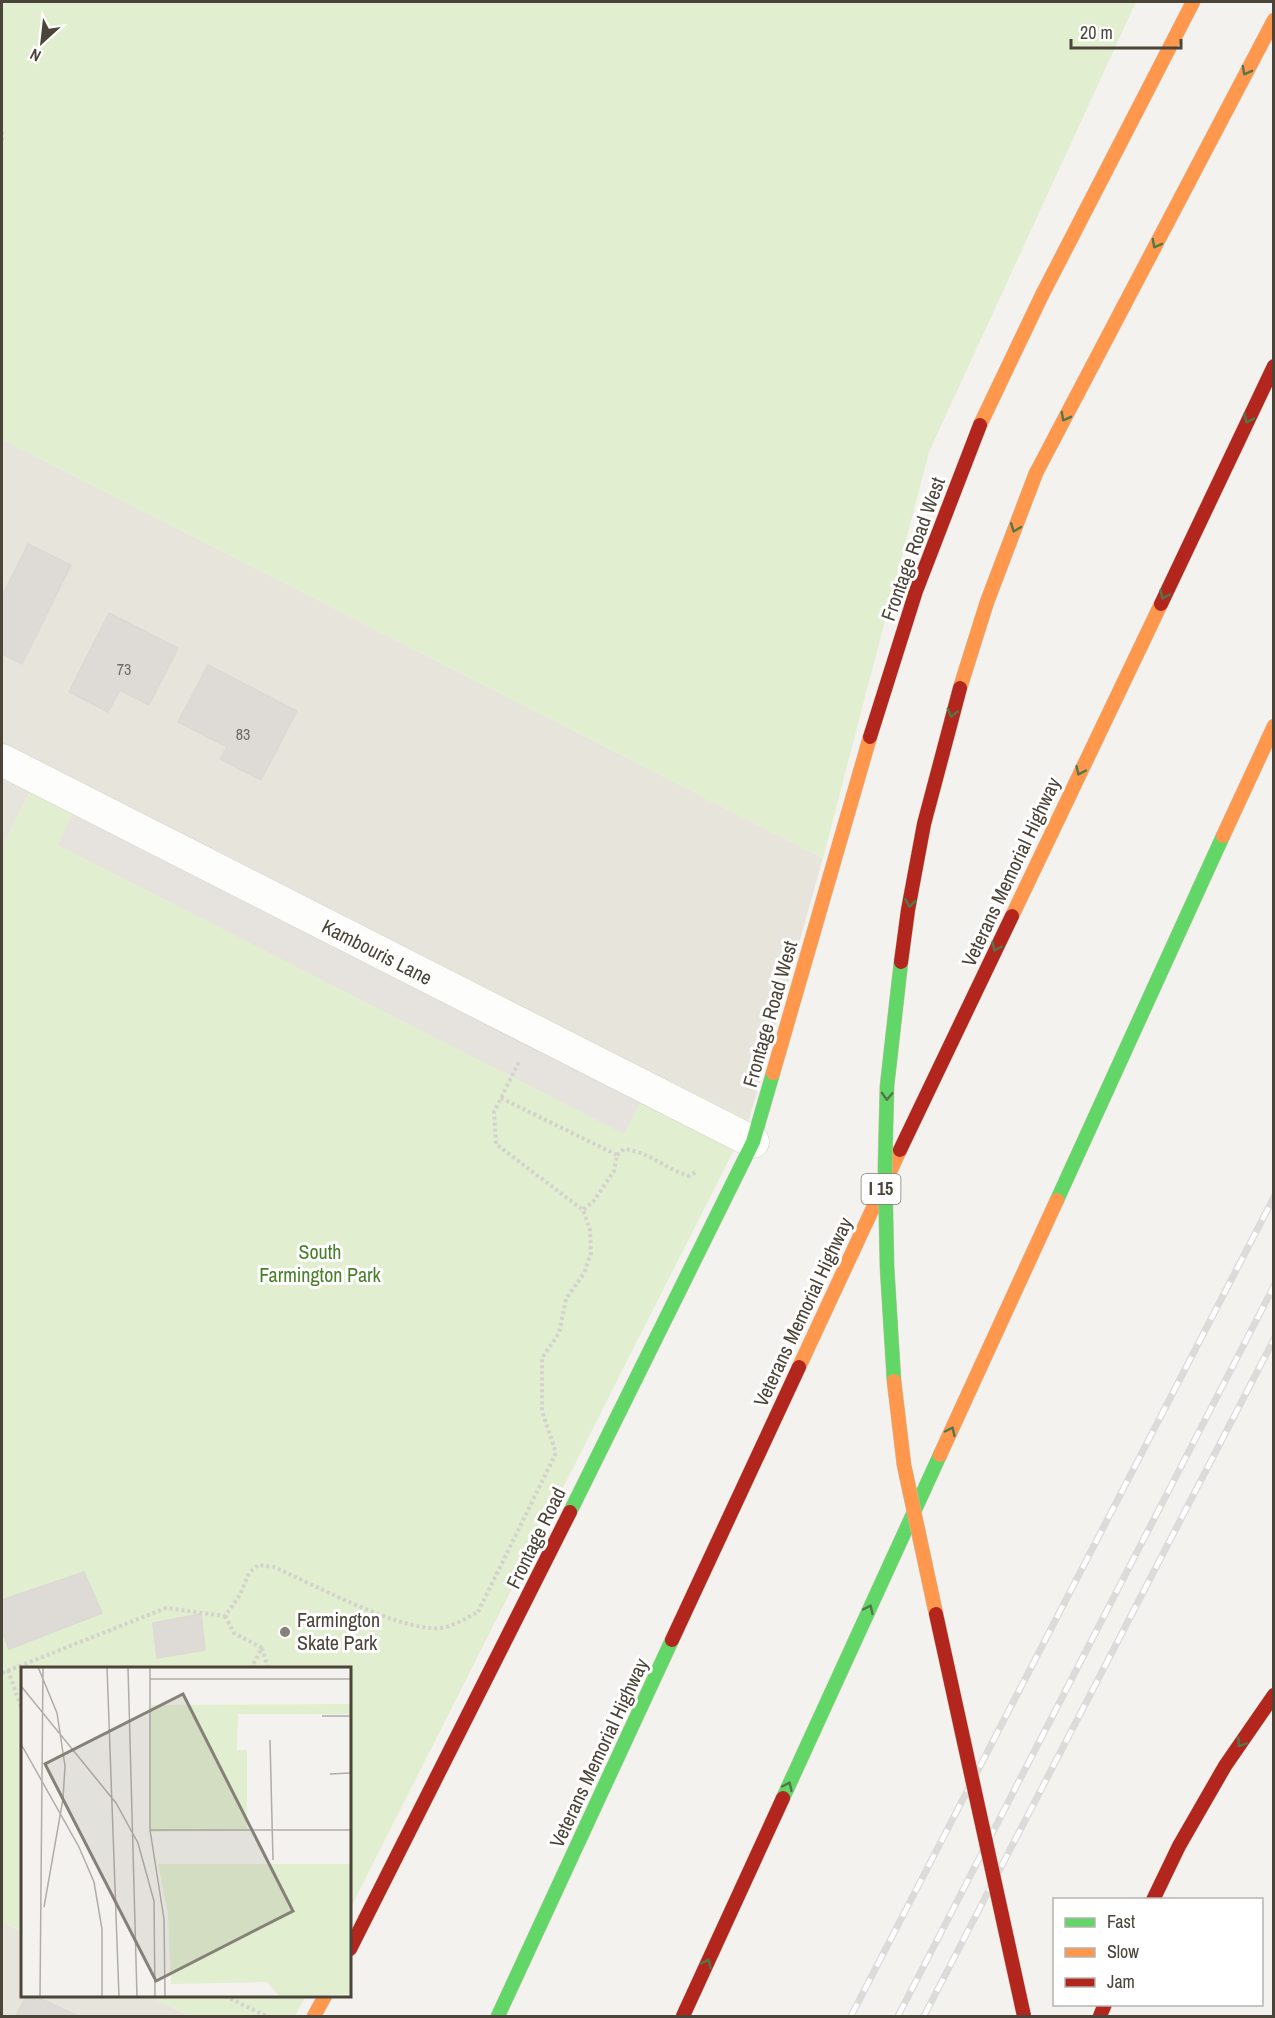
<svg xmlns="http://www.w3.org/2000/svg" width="1275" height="2018" viewBox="0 0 1275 2018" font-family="'Archivo Narrow',sans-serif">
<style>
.residential{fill:#e7e4dc}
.green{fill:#e1eecf}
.parking{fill:#e6e3df}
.building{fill:#dedbd6;stroke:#dcd9d4;stroke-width:1.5}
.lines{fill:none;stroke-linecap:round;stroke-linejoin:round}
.street-casing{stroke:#d2d0cb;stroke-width:33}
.fast-casing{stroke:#d3cfc5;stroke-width:15}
.slow-casing{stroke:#d3cfc5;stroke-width:15}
.jam-casing{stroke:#d3cfc5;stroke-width:15}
.path{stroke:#d3d2cc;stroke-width:4;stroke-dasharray:3 3;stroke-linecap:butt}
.street{stroke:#fdfdfc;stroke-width:32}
.fast{stroke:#63d668;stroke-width:14}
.slow{stroke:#ff974d;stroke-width:14}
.jam{stroke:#b3261e;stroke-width:14}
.rail-casing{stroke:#dbdbda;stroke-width:7}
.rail{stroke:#fff;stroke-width:4.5;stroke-dasharray:14;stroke-linecap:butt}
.fast-bridge-casing{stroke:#ccbfa9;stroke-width:15;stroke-linecap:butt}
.slow-bridge-casing{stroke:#ccbfa9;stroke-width:15;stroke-linecap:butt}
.jam-bridge-casing{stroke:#ccbfa9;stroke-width:15;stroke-linecap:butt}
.fast-bridge{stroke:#63d668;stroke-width:14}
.slow-bridge{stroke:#ff974d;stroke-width:14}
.jam-bridge{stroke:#b3261e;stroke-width:14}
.oneway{stroke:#537749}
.poi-dot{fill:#868178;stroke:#fff;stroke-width:2}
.labels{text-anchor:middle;stroke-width:6;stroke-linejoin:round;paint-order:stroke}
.number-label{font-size:16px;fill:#706a61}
.shield{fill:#fff;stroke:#817c74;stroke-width:1.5}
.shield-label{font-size:18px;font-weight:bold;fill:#4b4439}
.street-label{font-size:20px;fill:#4b4439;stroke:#fff}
.park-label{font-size:20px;fill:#4a7f2a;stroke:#fff}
.poi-label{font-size:20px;fill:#4b4439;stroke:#fff;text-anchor:start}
.inset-road{fill:none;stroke:#b0aca6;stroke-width:1.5}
.view{fill:#868178;fill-opacity:0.15;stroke:#868178;stroke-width:3}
.inset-edge{fill:none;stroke:#4b4439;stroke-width:3}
</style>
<rect width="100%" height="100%" fill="#f4f2ee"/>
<path class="residential" d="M 2,439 L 823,858 L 749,1120 L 41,771 L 2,847 Z
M 2,1921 L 22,1932 L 22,1996 L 149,1996 L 190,2016 L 2,2016 Z"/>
<path class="green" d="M 2,2 L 1136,2 L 929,452 L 823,858 L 2,439 Z
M 41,771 L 749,1120 L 350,1909 L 350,1668 L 22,1668 L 22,1931 L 2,1921 L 2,847 Z
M 149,1996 L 306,1996 L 295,2016 L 191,2016 Z"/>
<path class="parking" d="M 86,785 L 654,1075 L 624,1134 L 58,845 Z"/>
<path class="building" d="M 28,544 L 71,565 L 22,664 L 2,654 L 2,596 Z
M 109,613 L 178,648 L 149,705 L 120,690 L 108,712 L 69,692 Z
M 208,665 L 297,711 L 261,780 L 220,759 L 227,747 L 178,722 Z
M 84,1572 L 102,1613 L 9,1649 L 2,1631 L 2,1600 Z
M 201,1614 L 205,1650 L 157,1658 L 153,1623 Z
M 26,1996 L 35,1996 L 78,2016 L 16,2016 Z"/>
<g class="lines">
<defs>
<path id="street" d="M 2,760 L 753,1142"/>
<path id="fast" d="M 1057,1200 L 1223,836
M 570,1512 L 753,1142 L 773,1073
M 783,1798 L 940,1455
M 498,2016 L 672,1640"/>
<path id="slow" d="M 980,425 L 1042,295 L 1193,2
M 1036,473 L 1274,20
M 1223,836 L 1274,726
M 1012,916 L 1161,604
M 773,1073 L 870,737
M 799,1367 L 900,1150
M 940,1455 L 1057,1200
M 314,2016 L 325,1996"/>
<path id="jam" d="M 1161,604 L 1274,366
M 870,737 L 916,591 L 980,425
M 900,1150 L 1012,916
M 672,1640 L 799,1367
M 1153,1900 L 1179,1846 L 1225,1766 L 1274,1695
M 350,1949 L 570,1512
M 683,2016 L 783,1798
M 1100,2016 L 1105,2004"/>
</defs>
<use href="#street" class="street-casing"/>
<use href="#fast" class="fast-casing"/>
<use href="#slow" class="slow-casing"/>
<use href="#jam" class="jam-casing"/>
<path class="path" d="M 2,132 L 2,143
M 501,1098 L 617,1155 L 614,1171 L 593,1202 L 583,1210
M 617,1155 L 624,1149 C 649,1152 666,1169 689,1176 L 698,1171
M 478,1612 L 556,1453 L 542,1411 L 542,1358 L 559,1333 L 566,1299 L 584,1273 L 591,1253 L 590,1230 L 583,1210 L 496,1144 L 494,1112 L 519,1062
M 225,1616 L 234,1633 L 262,1648 L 251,1668
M 262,1648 L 268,1668
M 8,1670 L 22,1710
M 2,1673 L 166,1608 L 225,1616 L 240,1595 L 249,1573 L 258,1565 L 274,1567 C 313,1584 399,1631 439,1628 C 453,1627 466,1618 478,1612
M 225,1996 L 266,2016"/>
<use href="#street" class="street"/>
<use href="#fast" class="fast"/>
<use href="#slow" class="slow"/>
<use href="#jam" class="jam"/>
<defs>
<path id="rail" d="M 851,2016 L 1274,1197
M 898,2016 L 1274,1286
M 924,2016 L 1274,1339"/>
</defs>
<use href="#rail" class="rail-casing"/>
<use href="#rail" class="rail"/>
<defs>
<path id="fast-bridge" d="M 894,1381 L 887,1267 L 885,1166 L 887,1086 L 901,962"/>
<path id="slow-bridge" d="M 960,688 L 987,602 L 1036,473
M 894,1381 L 904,1465 L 936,1614"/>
<path id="jam-bridge" d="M 901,962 L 908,910 L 924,824 L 960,688
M 936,1614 L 1024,2016"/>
</defs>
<use href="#fast-bridge" class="fast-bridge-casing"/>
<use href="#slow-bridge" class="slow-bridge-casing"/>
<use href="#jam-bridge" class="jam-bridge-casing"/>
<use href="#fast-bridge" class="fast-bridge"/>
<use href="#slow-bridge" class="slow-bridge"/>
<use href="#jam-bridge" class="jam-bridge"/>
</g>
<defs><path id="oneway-chevron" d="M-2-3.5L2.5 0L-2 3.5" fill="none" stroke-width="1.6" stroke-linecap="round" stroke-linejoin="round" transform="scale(1.5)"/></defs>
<g class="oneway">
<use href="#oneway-chevron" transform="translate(1246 71) rotate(118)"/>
<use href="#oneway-chevron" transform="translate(1156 244) rotate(118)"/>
<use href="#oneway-chevron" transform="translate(1065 417) rotate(118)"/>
<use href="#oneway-chevron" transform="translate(1248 419) rotate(116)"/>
<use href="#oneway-chevron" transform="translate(1015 528) rotate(111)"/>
<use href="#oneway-chevron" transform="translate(1164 595) rotate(115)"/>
<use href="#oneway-chevron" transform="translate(952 713) rotate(105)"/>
<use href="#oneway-chevron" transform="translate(1080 771) rotate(115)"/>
<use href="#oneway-chevron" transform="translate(910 903) rotate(100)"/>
<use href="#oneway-chevron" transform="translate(996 947) rotate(115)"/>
<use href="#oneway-chevron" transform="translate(887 1096) rotate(92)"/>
<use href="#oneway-chevron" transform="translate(951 1431) rotate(-65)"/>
<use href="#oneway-chevron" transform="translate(869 1609) rotate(-65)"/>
<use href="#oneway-chevron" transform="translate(1241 1743) rotate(124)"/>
<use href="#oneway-chevron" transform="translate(788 1786) rotate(-65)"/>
<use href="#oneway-chevron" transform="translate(707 1963) rotate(-65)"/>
</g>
<circle class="poi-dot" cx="285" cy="1632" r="6"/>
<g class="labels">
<g class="number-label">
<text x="124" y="675">73</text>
<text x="243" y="740">83</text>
</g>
<rect class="shield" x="861.5" y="1174" width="39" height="30" rx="4.5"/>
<g class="shield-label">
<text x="881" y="1195">I 15</text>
</g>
<g class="street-label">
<text transform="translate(913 549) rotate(-70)" y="7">Frontage Road West</text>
<text transform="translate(1011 872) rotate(-65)" y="7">Veterans Memorial Highway</text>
<text transform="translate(377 952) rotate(27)" y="7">Kambouris Lane</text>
<text transform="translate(770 1014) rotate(-74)" y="7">Frontage Road West</text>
<text transform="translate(803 1312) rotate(-65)" y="7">Veterans Memorial Highway</text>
<text transform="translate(536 1538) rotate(-64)" y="7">Frontage Road</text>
<text transform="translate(599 1753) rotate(-65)" y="7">Veterans Memorial Highway</text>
</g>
<g class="park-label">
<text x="320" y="1259">South<tspan x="320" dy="23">Farmington Park</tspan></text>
</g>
<g class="poi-label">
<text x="297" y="1627">Farmington<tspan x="297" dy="23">Skate Park</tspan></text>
</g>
</g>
<g transform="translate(21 1667)">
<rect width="330" height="330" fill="#f4f2ee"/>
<path d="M 330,37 L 330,47 L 217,47 L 216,83 L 226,83 L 226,164 L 130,165 L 130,38 ZM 137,197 L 330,197 L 330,327 L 259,330 L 246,315 L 150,317 L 147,247 Z" fill="#e1eecf"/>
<path class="inset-road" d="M 17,0 L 36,46 L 44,99 L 42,132 L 23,240M 86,0 L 98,330M 107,0 L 116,330M 129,0 L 129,163 L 143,252 L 144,330M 129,12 L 330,12M 0,19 L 95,136 L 117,176 L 133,234 L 134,330M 301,49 L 330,49M 249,73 L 252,193M 0,77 L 58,180 L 73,215 L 81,262 L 81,330M 309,107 L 330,106M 129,163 L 330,163M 19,330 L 22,0"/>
<path class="view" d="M 162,27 L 272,244 L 135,314 L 24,97 Z"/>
<rect width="330" height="330" class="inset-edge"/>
</g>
<rect width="1275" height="2018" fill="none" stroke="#4b4439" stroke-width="6"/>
<rect x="1053" y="1898" width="210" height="108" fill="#ffffff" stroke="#b7b4b0" stroke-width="1.5"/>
<rect x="1065" y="1918" width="30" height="9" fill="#63d668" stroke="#b7b4b0" stroke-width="1.5"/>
<text x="1107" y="1928" font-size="18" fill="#4b4439">Fast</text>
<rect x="1065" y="1948" width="30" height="9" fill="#ff974d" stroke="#b7b4b0" stroke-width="1.5"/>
<text x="1107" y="1958" font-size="18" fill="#4b4439">Slow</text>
<rect x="1065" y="1978" width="30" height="9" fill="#b3261e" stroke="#b7b4b0" stroke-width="1.5"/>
<text x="1107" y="1988" font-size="18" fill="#4b4439">Jam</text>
<g transform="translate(42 42) rotate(207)" stroke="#ffffff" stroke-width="4.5" paint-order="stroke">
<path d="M0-4.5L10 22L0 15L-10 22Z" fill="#4b4439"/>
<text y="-9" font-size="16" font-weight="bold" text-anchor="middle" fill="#4b4439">N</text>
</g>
<path d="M1071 39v9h110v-9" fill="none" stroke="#4b4439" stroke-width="3"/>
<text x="1080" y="39" font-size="18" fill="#4b4439" stroke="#ffffff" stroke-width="4.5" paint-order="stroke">20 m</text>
</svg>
